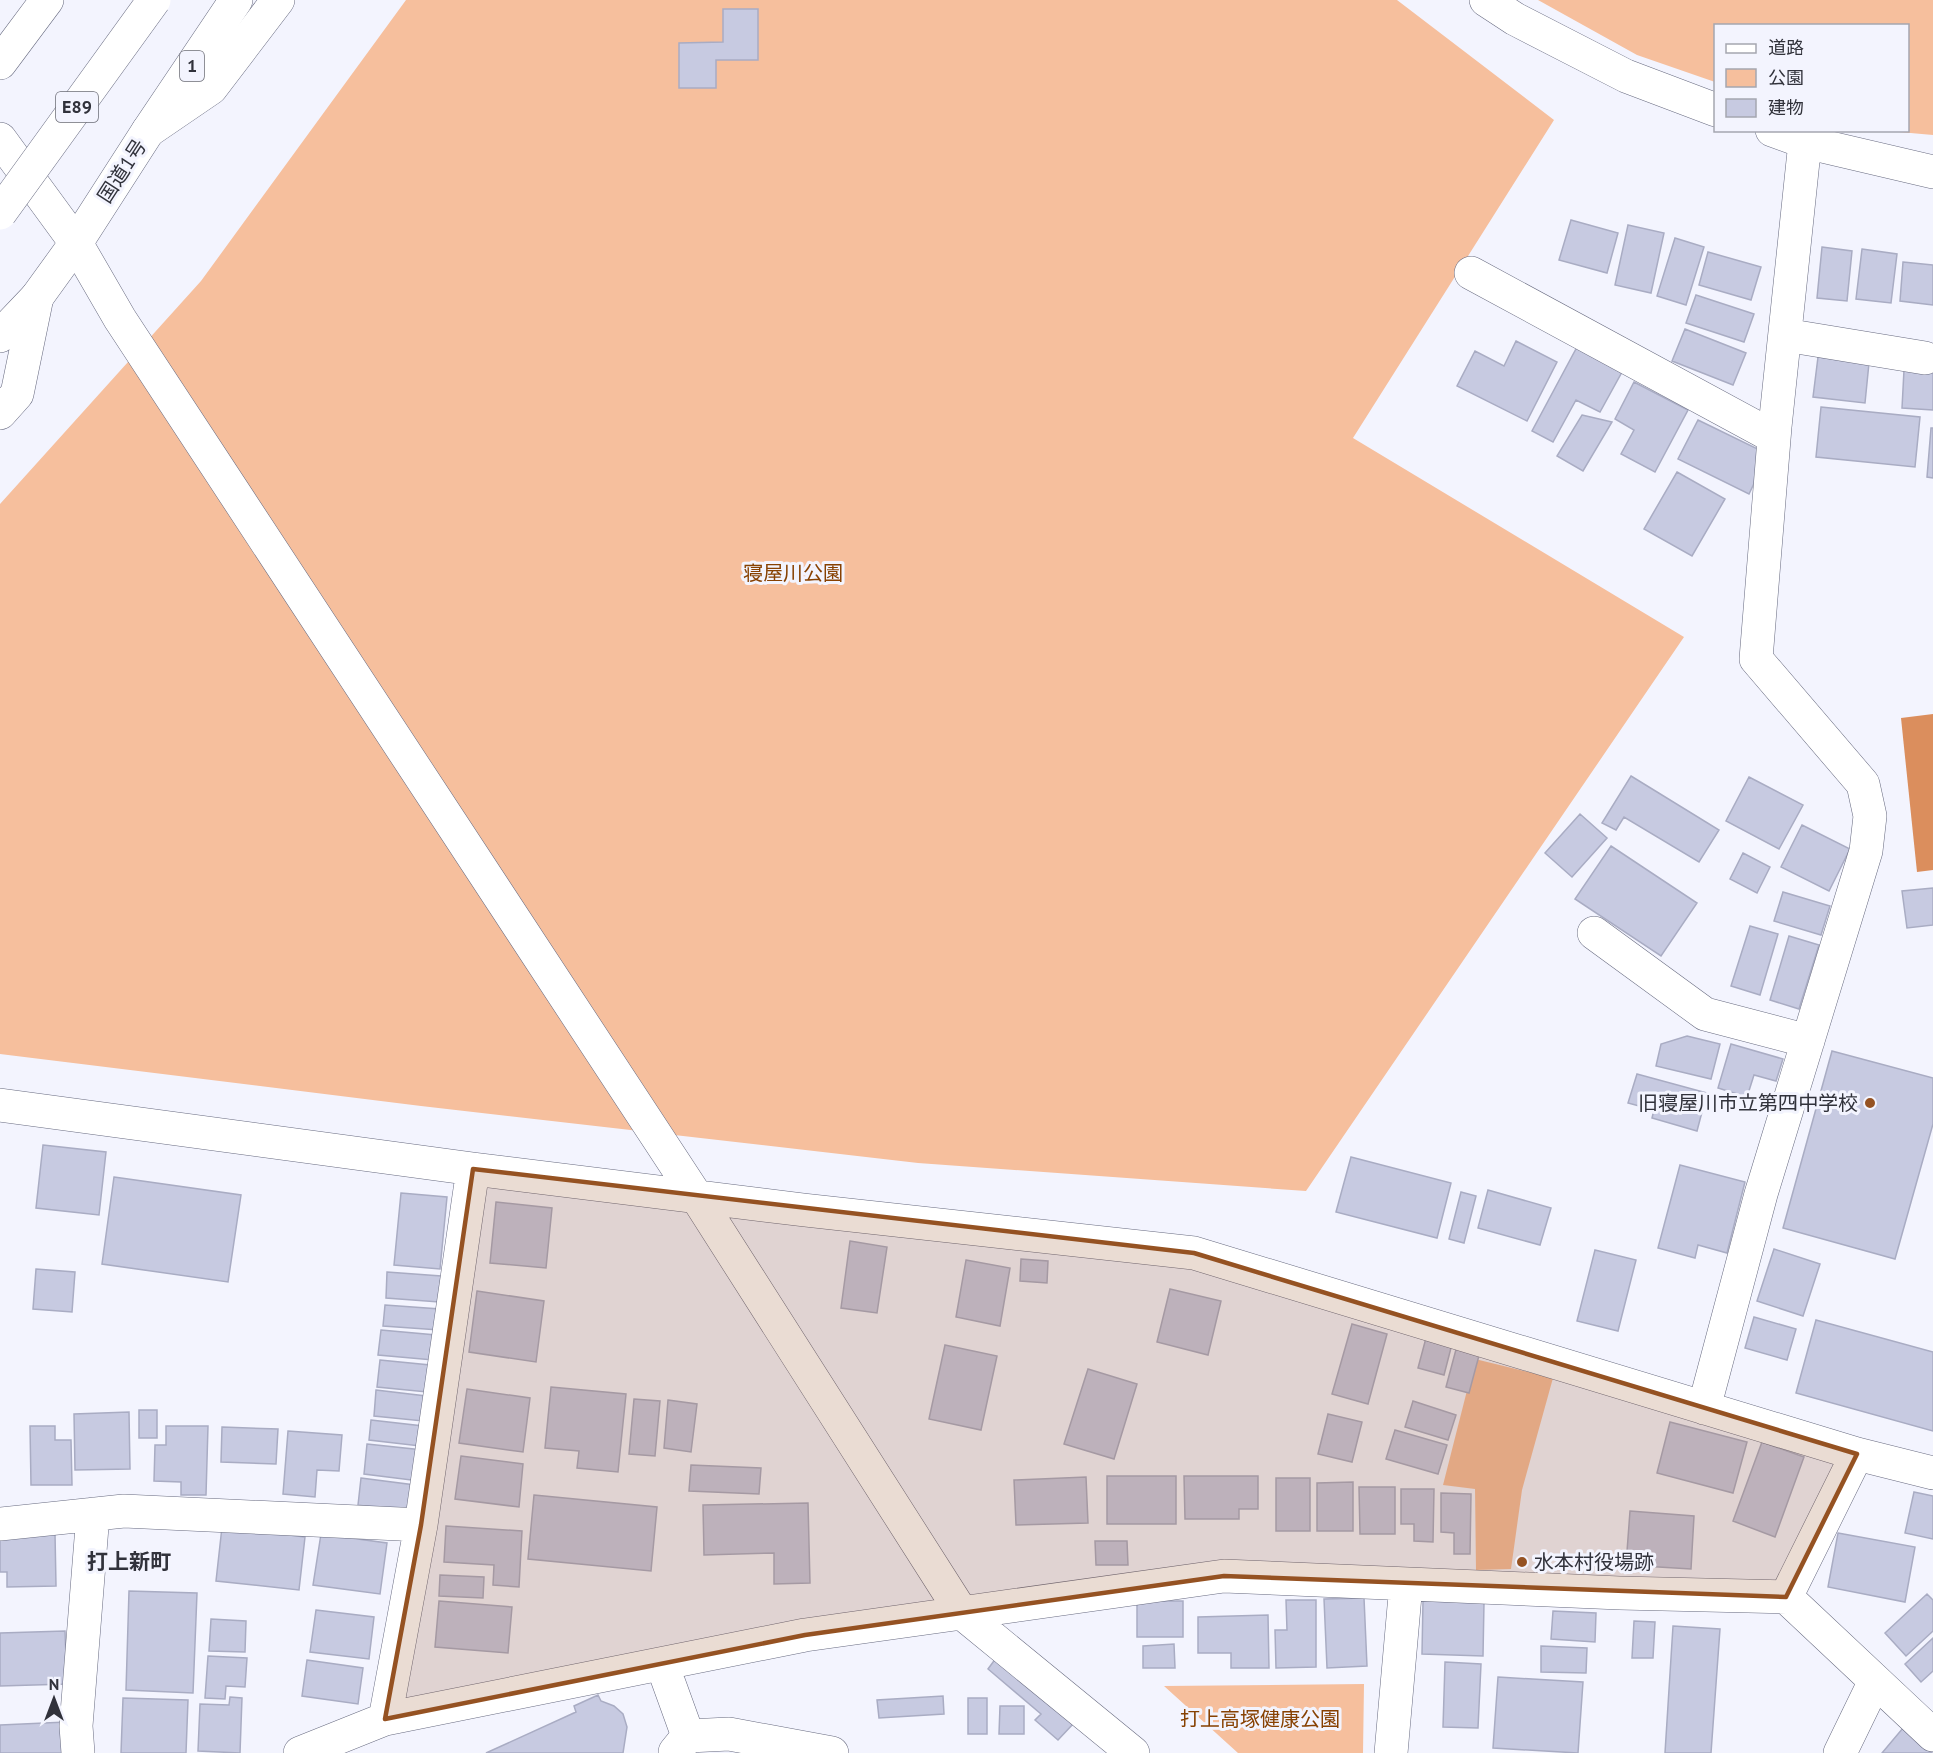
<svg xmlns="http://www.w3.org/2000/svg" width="1933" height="1753" viewBox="0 0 1933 1753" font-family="'PT Sans','Noto Sans JP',sans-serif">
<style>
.green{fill:#f6bf9d}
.water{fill:#db8e5d}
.building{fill:#c7cae1;stroke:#a9acc3;stroke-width:1.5}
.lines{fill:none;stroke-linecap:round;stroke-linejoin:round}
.minor-casing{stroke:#686b80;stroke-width:34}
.highway-casing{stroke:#686b80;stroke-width:34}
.minor{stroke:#fff;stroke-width:33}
.highway{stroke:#fff;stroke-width:33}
.highway-bridge-casing{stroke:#686b80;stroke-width:34;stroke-linecap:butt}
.highway-bridge{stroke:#fff;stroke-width:33}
.marked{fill:#955222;fill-opacity:0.2;stroke:#955222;stroke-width:4.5;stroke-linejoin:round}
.poi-dot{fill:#955222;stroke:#f3f4fe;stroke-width:2}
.labels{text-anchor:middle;stroke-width:6;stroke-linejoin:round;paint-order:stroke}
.shield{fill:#f3f4fe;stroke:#6b6c76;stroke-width:1.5}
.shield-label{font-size:18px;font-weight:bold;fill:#31323b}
.street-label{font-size:20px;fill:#31323b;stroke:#f3f4fe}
.park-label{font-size:20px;fill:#874102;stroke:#f3f4fe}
.poi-label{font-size:20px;fill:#31323b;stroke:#f3f4fe;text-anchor:end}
.neighbourhood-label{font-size:21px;font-weight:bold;fill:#31323b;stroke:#f3f4fe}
</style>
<rect width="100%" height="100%" fill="#f3f4fe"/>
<path class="green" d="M 406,0 L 1397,0 L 1554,120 L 1353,438 L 1684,637 L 1306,1191 L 918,1163 L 421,1106 L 0,1054 L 0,504 L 201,281 Z
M 1538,0 L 1933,0 L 1933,135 L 1888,131 L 1908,130 L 1908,26 L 1716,26 L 1715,82 L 1637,55 Z
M 1475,1359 L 1553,1378 L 1522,1490 L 1511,1569 L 1476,1570 L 1475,1489 L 1443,1485 Z
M 1364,1684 L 1363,1753 L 1238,1753 L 1164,1686 Z"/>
<path class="water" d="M 1933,714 L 1933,870 L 1917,872 L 1901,718 Z"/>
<path class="building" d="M 723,9 L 758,9 L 758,60 L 716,60 L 716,88 L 679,88 L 679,43 L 723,42 Z
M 1571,220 L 1618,233 L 1607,273 L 1559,260 Z
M 1628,225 L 1664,233 L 1651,293 L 1615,285 Z
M 1675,238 L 1704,247 L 1686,305 L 1657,296 Z
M 1822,247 L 1852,251 L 1847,301 L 1817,298 Z
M 1862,249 L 1897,254 L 1891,303 L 1856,299 Z
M 1708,252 L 1761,267 L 1751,300 L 1699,285 Z
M 1903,262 L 1933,265 L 1933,305 L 1900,301 Z
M 1696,295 L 1754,314 L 1744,342 L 1686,323 Z
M 1685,329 L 1746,353 L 1733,385 L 1672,361 Z
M 1516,341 L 1557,362 L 1527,421 L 1457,386 L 1475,351 L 1504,366 Z
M 1577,347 L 1622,372 L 1600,412 L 1576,400 L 1553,442 L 1532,431 Z
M 1818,357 L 1869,363 L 1865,403 L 1813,397 Z
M 1904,370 L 1933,371 L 1933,410 L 1902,408 Z
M 1634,382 L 1688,410 L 1655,472 L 1621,454 L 1634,430 L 1615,419 Z
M 1821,407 L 1920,417 L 1915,467 L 1816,457 Z
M 1582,415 L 1612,422 L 1583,471 L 1557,456 Z
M 1698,420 L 1768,454 L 1749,494 L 1678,459 Z
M 1931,428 L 1933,428 L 1933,478 L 1927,477 Z
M 1677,472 L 1725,499 L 1692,556 L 1644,529 Z
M 1631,776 L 1719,830 L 1699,862 L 1624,817 L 1616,830 L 1602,823 Z
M 1749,777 L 1803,805 L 1779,849 L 1726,821 Z
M 1580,814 L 1607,838 L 1572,877 L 1545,853 Z
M 1802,825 L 1850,849 L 1829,891 L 1781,867 Z
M 1611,846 L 1697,903 L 1661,956 L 1575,899 Z
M 1743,853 L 1770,867 L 1757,893 L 1730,879 Z
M 1933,888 L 1933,925 L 1907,928 L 1902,891 Z
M 1783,892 L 1830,906 L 1821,935 L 1774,921 Z
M 1750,926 L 1778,934 L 1760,995 L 1731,986 Z
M 1789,936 L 1819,945 L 1799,1009 L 1770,1000 Z
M 1687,1036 L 1720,1044 L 1711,1079 L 1656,1066 L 1661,1044 Z
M 1731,1044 L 1783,1059 L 1776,1081 L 1754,1075 L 1747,1097 L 1718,1088 Z
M 1832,1051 L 1933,1078 L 1933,1124 L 1895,1259 L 1783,1228 Z
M 1637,1074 L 1707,1093 L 1697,1131 L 1652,1118 L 1654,1110 L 1628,1103 Z
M 43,1145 L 106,1152 L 99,1215 L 36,1208 Z
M 1351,1157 L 1451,1183 L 1437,1238 L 1336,1212 Z
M 1680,1165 L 1745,1182 L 1727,1253 L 1698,1245 L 1695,1258 L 1658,1248 Z
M 114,1177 L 241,1195 L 228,1282 L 102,1264 Z
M 1488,1190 L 1551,1208 L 1540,1245 L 1478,1228 Z
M 1461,1192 L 1476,1196 L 1464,1243 L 1449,1239 Z
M 401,1193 L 447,1197 L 440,1269 L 394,1265 Z
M 496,1202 L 552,1208 L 546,1268 L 490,1263 Z
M 850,1241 L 887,1247 L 877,1313 L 841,1308 Z
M 1774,1249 L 1820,1264 L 1803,1316 L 1757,1301 Z
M 1595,1250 L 1636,1260 L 1618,1331 L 1577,1321 Z
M 1021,1259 L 1048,1261 L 1047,1283 L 1020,1281 Z
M 966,1260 L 1010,1268 L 1000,1326 L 956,1317 Z
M 36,1269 L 75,1272 L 72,1312 L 33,1309 Z
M 387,1272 L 441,1276 L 439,1302 L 386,1298 Z
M 1170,1289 L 1221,1301 L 1208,1355 L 1157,1342 Z
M 477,1291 L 544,1301 L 536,1362 L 469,1352 Z
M 385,1305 L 440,1309 L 439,1330 L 383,1326 Z
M 1754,1317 L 1796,1329 L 1787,1360 L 1745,1348 Z
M 1816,1320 L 1933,1352 L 1933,1431 L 1796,1393 Z
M 1352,1324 L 1387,1334 L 1368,1404 L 1332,1394 Z
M 381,1330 L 436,1335 L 433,1360 L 378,1355 Z
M 1426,1338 L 1452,1344 L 1444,1375 L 1418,1368 Z
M 1458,1342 L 1481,1348 L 1469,1393 L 1446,1387 Z
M 945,1345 L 997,1356 L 981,1430 L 929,1419 Z
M 380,1360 L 430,1365 L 427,1392 L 377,1387 Z
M 1088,1369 L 1137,1384 L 1114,1459 L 1064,1444 Z
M 551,1387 L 626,1394 L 618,1472 L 577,1468 L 579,1451 L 545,1448 Z
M 467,1389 L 530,1398 L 523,1452 L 459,1443 Z
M 376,1390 L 426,1396 L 423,1421 L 374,1416 Z
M 634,1399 L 660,1401 L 655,1456 L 629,1454 Z
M 668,1400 L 697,1404 L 691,1452 L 664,1448 Z
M 1413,1401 L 1456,1415 L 1448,1440 L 1405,1427 Z
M 139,1410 L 157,1410 L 157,1438 L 139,1438 Z
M 129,1412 L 130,1469 L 75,1470 L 74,1414 Z
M 1328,1414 L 1362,1422 L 1352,1462 L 1318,1454 Z
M 371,1420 L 423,1426 L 420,1446 L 369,1440 Z
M 1670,1422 L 1747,1442 L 1733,1493 L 1657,1473 Z
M 30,1426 L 55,1426 L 55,1440 L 71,1440 L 72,1485 L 31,1485 Z
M 166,1426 L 208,1426 L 206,1495 L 181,1495 L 181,1482 L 154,1481 L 155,1445 L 166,1445 Z
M 222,1427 L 278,1429 L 276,1464 L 221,1462 Z
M 1395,1430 L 1447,1445 L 1438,1474 L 1386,1459 Z
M 288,1431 L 342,1435 L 339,1471 L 317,1470 L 315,1497 L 283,1494 Z
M 1762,1442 L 1804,1457 L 1775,1537 L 1733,1521 Z
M 367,1444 L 423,1450 L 419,1481 L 364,1474 Z
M 461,1456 L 523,1464 L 519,1507 L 455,1499 Z
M 691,1465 L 761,1468 L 759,1494 L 689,1491 Z
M 1107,1476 L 1176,1476 L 1176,1524 L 1107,1524 Z
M 1184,1476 L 1258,1476 L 1258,1509 L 1239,1509 L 1239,1519 L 1185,1519 Z
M 1086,1477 L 1088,1523 L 1016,1525 L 1014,1480 Z
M 361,1478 L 415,1485 L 412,1513 L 358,1505 Z
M 1276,1478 L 1310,1478 L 1310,1531 L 1276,1531 Z
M 1353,1482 L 1353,1531 L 1317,1531 L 1317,1483 Z
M 1359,1487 L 1395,1487 L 1395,1534 L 1360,1534 Z
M 1401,1489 L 1434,1489 L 1433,1542 L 1414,1541 L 1414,1524 L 1401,1524 Z
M 1914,1492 L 1933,1496 L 1933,1539 L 1905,1533 Z
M 1441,1493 L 1471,1494 L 1470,1554 L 1454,1554 L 1454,1533 L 1441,1532 Z
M 534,1495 L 657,1507 L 651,1571 L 528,1559 Z
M 808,1503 L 810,1583 L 774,1584 L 774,1553 L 704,1555 L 703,1505 Z
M 1630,1511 L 1694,1516 L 1691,1569 L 1626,1565 Z
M 446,1526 L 522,1531 L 519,1587 L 493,1585 L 494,1565 L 444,1562 Z
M 222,1527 L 305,1537 L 299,1590 L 216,1581 Z
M 55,1533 L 56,1586 L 7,1587 L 7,1572 L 0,1572 L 0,1534 Z
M 1838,1533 L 1915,1547 L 1905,1602 L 1828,1587 Z
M 321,1534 L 387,1543 L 380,1594 L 313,1585 Z
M 1095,1541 L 1127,1541 L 1128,1565 L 1096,1565 Z
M 440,1575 L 484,1577 L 483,1598 L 439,1596 Z
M 129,1591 L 197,1593 L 193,1693 L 126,1690 Z
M 1927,1594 L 1933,1600 L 1933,1631 L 1906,1656 L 1885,1633 Z
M 1364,1598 L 1367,1666 L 1327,1668 L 1324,1599 Z
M 1286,1600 L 1316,1600 L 1316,1667 L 1276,1668 L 1275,1630 L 1287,1630 Z
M 439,1601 L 512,1607 L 508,1653 L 435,1647 Z
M 1137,1601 L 1183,1601 L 1183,1637 L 1137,1637 Z
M 1423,1601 L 1484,1602 L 1483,1656 L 1422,1654 Z
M 316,1610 L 374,1617 L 369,1659 L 310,1652 Z
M 1553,1611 L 1596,1613 L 1595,1642 L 1551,1639 Z
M 1268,1615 L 1269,1668 L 1231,1668 L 1231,1653 L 1198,1653 L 1198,1617 Z
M 211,1619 L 246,1621 L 245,1652 L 209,1651 Z
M 1634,1621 L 1655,1622 L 1653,1658 L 1632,1658 Z
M 1673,1626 L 1720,1629 L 1711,1753 L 1665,1753 Z
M 65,1631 L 67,1684 L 0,1686 L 0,1633 Z
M 1933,1638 L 1933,1671 L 1921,1682 L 1905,1664 Z
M 1174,1644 L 1175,1668 L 1143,1668 L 1143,1646 Z
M 1541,1646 L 1587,1648 L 1586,1673 L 1541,1672 Z
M 208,1656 L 247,1658 L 245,1687 L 226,1686 L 225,1699 L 205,1698 Z
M 996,1658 L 1073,1724 L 1058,1740 L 1035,1720 L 1041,1714 L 988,1669 Z
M 307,1660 L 363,1668 L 358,1704 L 302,1696 Z
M 1445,1662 L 1481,1664 L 1478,1728 L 1443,1727 Z
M 1498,1677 L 1583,1682 L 1578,1753 L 1493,1748 Z
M 598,1695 L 601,1701 L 614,1706 L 623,1714 L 627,1727 L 623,1753 L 486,1753 L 576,1712 L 574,1706 Z
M 943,1696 L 944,1714 L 879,1718 L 877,1700 Z
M 230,1697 L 242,1698 L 240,1753 L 198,1751 L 200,1704 L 229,1705 Z
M 123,1698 L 188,1700 L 186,1753 L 121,1753 Z
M 968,1698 L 987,1698 L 987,1734 L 968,1734 Z
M 1000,1706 L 1024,1706 L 1024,1734 L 999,1734 Z
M 66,1722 L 68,1753 L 0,1753 L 0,1725 Z
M 1903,1728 L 1932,1753 L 1882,1753 Z"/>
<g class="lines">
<defs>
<path id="minor" d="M 1486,0 L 1515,19 L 1626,76 L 1716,110
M 1772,130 L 1805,142 L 1933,172
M 148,131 L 211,88 L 278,0
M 0,139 L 76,243 L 120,319 L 696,1196 L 962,1613 L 1133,1753
M 1471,273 L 1774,437
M 1785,335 L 1925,358
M 0,413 L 17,394 L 37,297
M 1594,933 L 1705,1014 L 1808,1041
M 0,1105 L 473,1169 L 804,1210 L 1194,1253 L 1857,1454 L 1933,1473
M 1704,1408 L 1761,1194 L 1866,851 L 1870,816 L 1863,784 L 1756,659 L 1775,427 L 1805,142
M 0,1524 L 124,1511 L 421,1525
M 1786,1597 L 1933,1735
M 662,1664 L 688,1736 L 675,1752
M 385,1719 L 421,1525 L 473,1169
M 688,1736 L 729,1734 L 832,1753
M 78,1753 L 76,1726 L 93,1514
M 300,1753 L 385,1719 L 805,1635 L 1224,1576 L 1620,1593 L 1786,1597 L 1857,1454
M 1391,1753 L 1406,1584
M 1840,1753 L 1875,1681"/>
<path id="highway" d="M 0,63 L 47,0
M 0,336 L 37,297 L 76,243 L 148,131 L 236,0"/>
</defs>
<use href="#minor" class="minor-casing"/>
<use href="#highway" class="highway-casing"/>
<use href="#minor" class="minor"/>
<use href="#highway" class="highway"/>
<defs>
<path id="highway-bridge" d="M 0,213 L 154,0"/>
</defs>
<use href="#highway-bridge" class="highway-bridge-casing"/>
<use href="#highway-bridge" class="highway-bridge"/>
</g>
<path class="marked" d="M 473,1169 L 1194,1253 L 1857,1454 L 1786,1597 L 1224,1576 L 805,1635 L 385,1719 L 421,1525 Z"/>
<g class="poi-dot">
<circle cx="1870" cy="1103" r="6"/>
<circle cx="1522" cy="1562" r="6"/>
</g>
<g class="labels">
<g class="shield">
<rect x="180" y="51" width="24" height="30" rx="4.5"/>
<rect x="56" y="92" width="42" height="30" rx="4.5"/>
</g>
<g class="shield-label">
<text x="192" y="72">1</text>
<text x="77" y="113">E89</text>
</g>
<g class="street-label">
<text transform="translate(122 171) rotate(-57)" y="7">国道1号</text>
</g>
<g class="park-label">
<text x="793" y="580">寝屋川公園</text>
<text x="1260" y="1726">打上高塚健康公園</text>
</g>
<g class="poi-label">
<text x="1858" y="1110">旧寝屋川市立第四中学校</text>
<text x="1534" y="1569" text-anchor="start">水本村役場跡</text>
</g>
<g class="neighbourhood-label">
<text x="129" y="1569">打上新町</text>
</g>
</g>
<rect x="1714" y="24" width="195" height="108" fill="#f3f4fe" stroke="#a5a6b0" stroke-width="1.5"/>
<rect x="1726" y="44" width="30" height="9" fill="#ffffff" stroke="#a5a6b0" stroke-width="1.5"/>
<text x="1768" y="54" font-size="18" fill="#31323b">道路</text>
<rect x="1726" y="69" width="30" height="18" fill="#f6bf9d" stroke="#a5a6b0" stroke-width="1.5"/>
<text x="1768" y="84" font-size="18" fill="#31323b">公園</text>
<rect x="1726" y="99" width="30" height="18" fill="#c7cae1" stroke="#a5a6b0" stroke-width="1.5"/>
<text x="1768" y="114" font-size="18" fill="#31323b">建物</text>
<g transform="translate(54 1699)" stroke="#f3f4fe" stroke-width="4.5" paint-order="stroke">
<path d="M0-4.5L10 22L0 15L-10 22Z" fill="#31323b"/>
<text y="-9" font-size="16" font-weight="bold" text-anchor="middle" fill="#31323b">N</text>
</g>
</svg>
